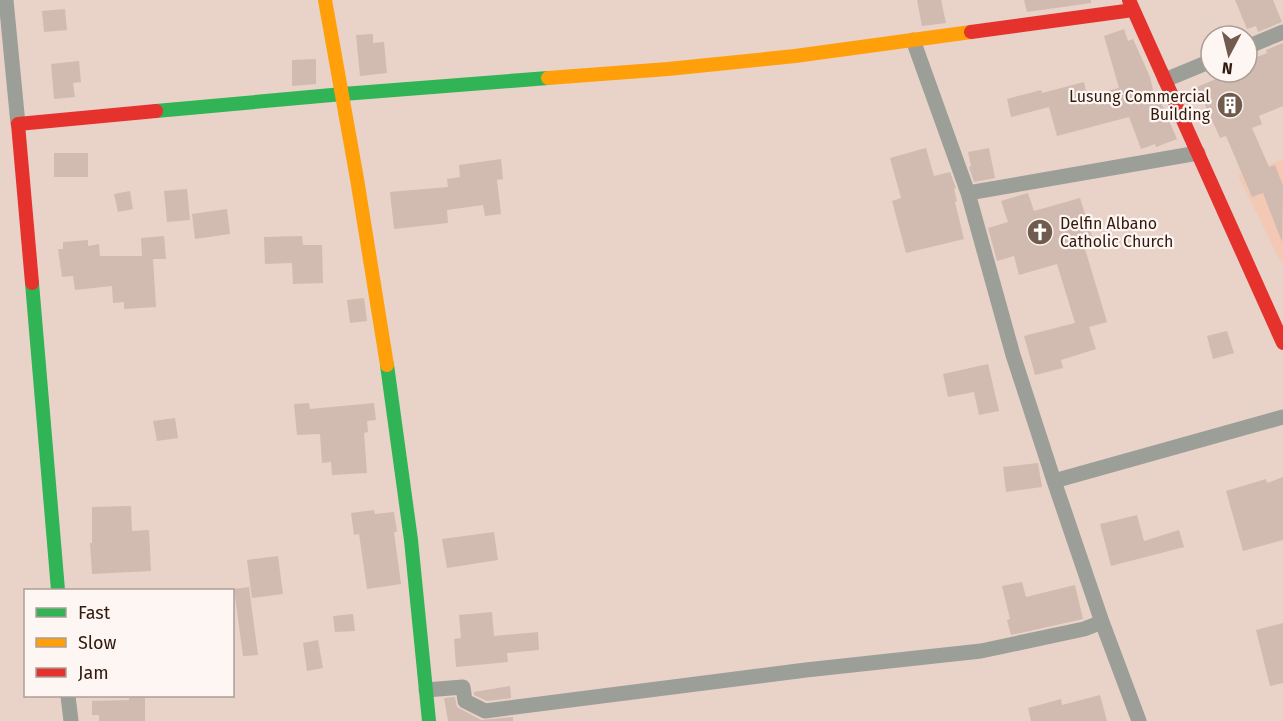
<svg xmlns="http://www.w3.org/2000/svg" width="1283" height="721" viewBox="0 0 1283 721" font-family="'Fira Sans',sans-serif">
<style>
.built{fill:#f3c8b4}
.building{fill:#d1bab0}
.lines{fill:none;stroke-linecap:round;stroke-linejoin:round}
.street{stroke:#9c9e98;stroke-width:15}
.fast{stroke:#30b455;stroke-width:14}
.slow{stroke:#ff9f0a;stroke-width:14}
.jam{stroke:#e5322d;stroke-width:14}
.labels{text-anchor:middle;stroke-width:4.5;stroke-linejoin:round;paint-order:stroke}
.poi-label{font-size:16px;fill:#31190d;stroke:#fef6f3;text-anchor:end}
</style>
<rect width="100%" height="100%" fill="#e9d2c8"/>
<path class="built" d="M 1283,160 L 1283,260 L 1280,261 L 1238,175 Z"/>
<path class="building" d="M 917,0 L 941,0 L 946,23 L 922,26 Z
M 1024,0 L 1091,0 L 1091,3 L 1027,12 Z
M 1235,0 L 1273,0 L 1282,22 L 1258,32 L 1256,26 L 1247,29 Z
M 65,9 L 67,30 L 44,32 L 42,11 Z
M 1124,29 L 1128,41 L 1133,39 L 1150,77 L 1156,102 L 1160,100 L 1177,139 L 1156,147 L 1155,144 L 1141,149 L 1129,117 L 1057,136 L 1049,107 L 1011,117 L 1007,99 L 1041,90 L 1042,93 L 1084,82 L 1087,96 L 1119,88 L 1104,36 Z
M 373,34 L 373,43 L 384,42 L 387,73 L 360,76 L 356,35 Z
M 1283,43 L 1283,106 L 1259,116 L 1262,124 L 1252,128 L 1269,167 L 1275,165 L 1283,186 L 1282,242 L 1263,193 L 1252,197 L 1226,136 L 1220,138 L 1197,87 L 1232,72 L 1247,72 L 1247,61 L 1267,53 L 1266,50 Z
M 316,59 L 316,84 L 292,86 L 292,60 Z
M 79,61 L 81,82 L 73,83 L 75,97 L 54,99 L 51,64 Z
M 926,148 L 934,176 L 950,172 L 956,188 L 954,189 L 957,201 L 955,202 L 964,239 L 906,253 L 892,201 L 901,198 L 890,158 Z
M 989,148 L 995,178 L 974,182 L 969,167 L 971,166 L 968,152 Z
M 54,153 L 88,153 L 88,177 L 54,177 Z
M 501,159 L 503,179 L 497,180 L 501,214 L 485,216 L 483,205 L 447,210 L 448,223 L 394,229 L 390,192 L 448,187 L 447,179 L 460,177 L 459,165 Z
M 187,189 L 190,220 L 167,222 L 164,191 Z
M 130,191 L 133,209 L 118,212 L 114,194 Z
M 1028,193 L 1034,211 L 1080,198 L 1092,236 L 1082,239 L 1107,322 L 1089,327 L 1096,349 L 1061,360 L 1063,368 L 1035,375 L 1024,336 L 1075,323 L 1057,264 L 1019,275 L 1014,256 L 997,261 L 988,228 L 1008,222 L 1001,201 Z
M 227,209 L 230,234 L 195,239 L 192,214 Z
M 164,236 L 166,259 L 153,259 L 156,307 L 124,309 L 124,302 L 113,303 L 112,286 L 75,290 L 73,276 L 62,277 L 58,249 L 63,249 L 63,242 L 88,240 L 88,246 L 99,244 L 100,256 L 142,256 L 141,238 Z
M 302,236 L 303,245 L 322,245 L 323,283 L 293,284 L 292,263 L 265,264 L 264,237 Z
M 364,298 L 367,321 L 350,323 L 347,300 Z
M 1227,331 L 1234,353 L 1213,359 L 1207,336 Z
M 988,364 L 999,411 L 979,415 L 974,392 L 948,397 L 943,374 Z
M 309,403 L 310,409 L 374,403 L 376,420 L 367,421 L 368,432 L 364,433 L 367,473 L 332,475 L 331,462 L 322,463 L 320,434 L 297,435 L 294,404 Z
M 175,418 L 178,438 L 157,441 L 153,421 Z
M 1038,463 L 1042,487 L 1006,492 L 1003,467 Z
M 1283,477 L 1283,540 L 1243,551 L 1226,491 L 1266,479 L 1267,483 Z
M 131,506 L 132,531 L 149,530 L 151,571 L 92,574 L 90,543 L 92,543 L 92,507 Z
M 374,510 L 375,514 L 394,512 L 397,532 L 394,532 L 401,584 L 367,589 L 359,534 L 354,535 L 351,513 Z
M 1137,515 L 1144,541 L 1179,530 L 1184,547 L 1111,566 L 1100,524 Z
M 494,532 L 498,560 L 447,568 L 442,539 Z
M 278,556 L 283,594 L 252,598 L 247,560 Z
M 1022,582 L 1026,597 L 1075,585 L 1083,619 L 1011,635 L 1007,620 L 1010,619 L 1002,586 Z
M 249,587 L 258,655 L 243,656 L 234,589 Z
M 492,612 L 494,636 L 538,632 L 539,650 L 507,653 L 508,662 L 456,667 L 454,639 L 461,638 L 459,615 Z
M 353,614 L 355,631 L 335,632 L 333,616 Z
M 1283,623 L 1283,683 L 1270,686 L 1256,630 Z
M 318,640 L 323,668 L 307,671 L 303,643 Z
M 510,686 L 511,698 L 487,701 L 474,695 L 474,692 Z
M 1100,695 L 1107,721 L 1031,721 L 1028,708 L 1061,699 L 1062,705 Z
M 455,697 L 457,707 L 481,720 L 513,717 L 513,721 L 448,721 L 444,698 Z
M 129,698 L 145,698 L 145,721 L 99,721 L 99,715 L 92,715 L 92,701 L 129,700 Z"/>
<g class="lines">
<path class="street" d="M 6,0 L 18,124
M 913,40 L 968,193 L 1013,355 L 1054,481 L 1102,622 L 1139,721
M 1247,47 L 1283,32
M 1165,80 L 1211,61
M 968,193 L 1198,153
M 1054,481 L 1283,417
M 426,690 L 463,687 L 465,701 L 485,711 L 806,670 L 981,651 L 1084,629 L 1102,622
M 68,696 L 71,721"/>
<path class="fast" d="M 156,111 L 343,94 L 548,78
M 32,283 L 58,590
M 387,365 L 411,540 L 429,721"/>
<path class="slow" d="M 325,0 L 357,179 L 387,365
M 548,78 L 668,69 L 795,56 L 971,32"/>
<path class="jam" d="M 1129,0 L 1283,343
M 971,32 L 1133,10
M 32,283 L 18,124 L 156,111"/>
</g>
<defs>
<symbol id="building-disc" viewBox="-11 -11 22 22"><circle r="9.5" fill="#715a4e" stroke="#fef6f3"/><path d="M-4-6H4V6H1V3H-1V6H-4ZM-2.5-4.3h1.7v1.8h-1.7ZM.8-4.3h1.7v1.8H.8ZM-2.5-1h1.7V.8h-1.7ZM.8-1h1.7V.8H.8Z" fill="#fff"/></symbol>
<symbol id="church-disc" viewBox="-11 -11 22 22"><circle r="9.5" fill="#715a4e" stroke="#fef6f3"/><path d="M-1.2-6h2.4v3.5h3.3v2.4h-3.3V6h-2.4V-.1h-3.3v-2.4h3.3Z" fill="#fff"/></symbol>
</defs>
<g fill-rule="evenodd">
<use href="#building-disc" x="1215" y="90" width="30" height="30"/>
<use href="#church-disc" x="1025" y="217" width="30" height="30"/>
</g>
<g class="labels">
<g class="poi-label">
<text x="1210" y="102">Lusung Commercial<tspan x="1210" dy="18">Building</tspan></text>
<text x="1060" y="229" text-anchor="start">Delfin Albano<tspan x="1060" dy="18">Catholic Church</tspan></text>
</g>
</g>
<rect x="24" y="589" width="210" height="108" fill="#fef6f3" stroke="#ac9e97" stroke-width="1.5"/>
<rect x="36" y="608" width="30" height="9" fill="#30b455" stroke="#ac9e97" stroke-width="1.5"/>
<text x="78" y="619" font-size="18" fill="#31190d">Fast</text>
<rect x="36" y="638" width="30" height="9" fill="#ff9f0a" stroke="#ac9e97" stroke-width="1.5"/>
<text x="78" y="649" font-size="18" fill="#31190d">Slow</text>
<rect x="36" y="668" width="30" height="9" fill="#e5322d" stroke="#ac9e97" stroke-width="1.5"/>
<text x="78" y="679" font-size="18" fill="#31190d">Jam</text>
<g transform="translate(1229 54) rotate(187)"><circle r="28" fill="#fef6f3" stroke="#ac9e97" stroke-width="1.5"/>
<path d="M0-4.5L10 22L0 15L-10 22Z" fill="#715a4e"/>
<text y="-9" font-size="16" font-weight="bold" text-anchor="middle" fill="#31190d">N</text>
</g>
</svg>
